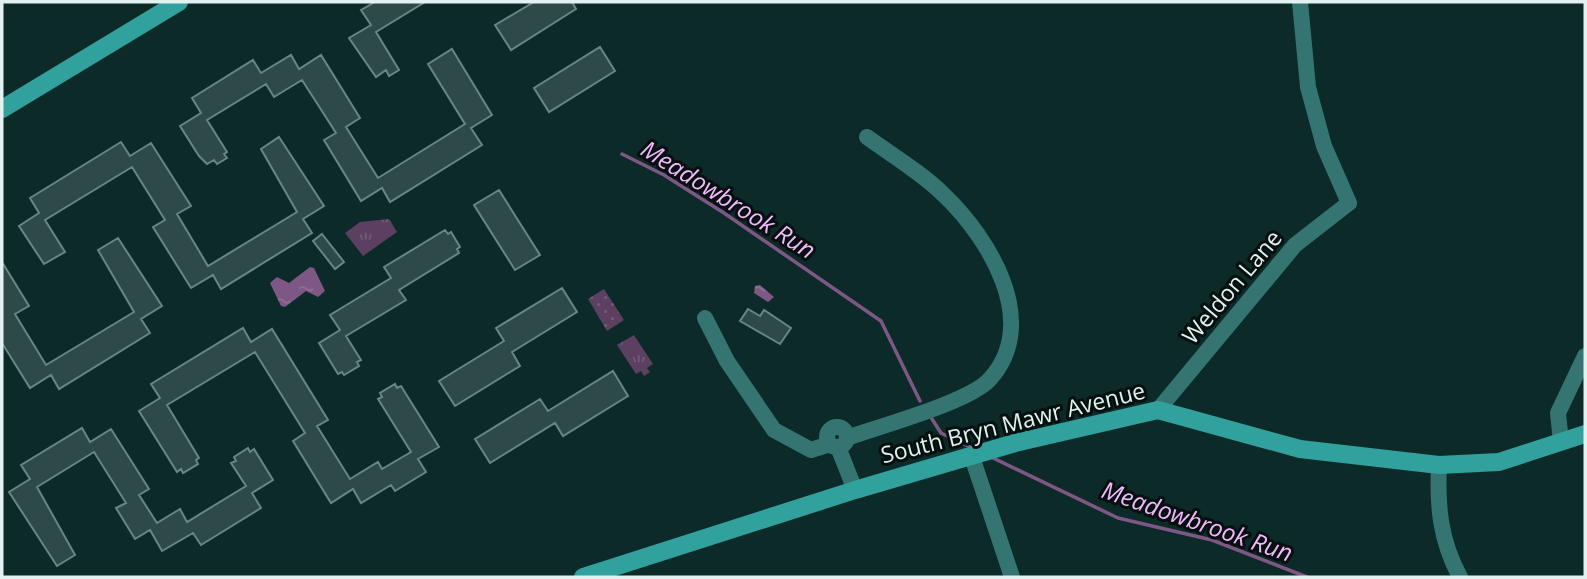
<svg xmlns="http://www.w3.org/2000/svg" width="1587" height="579" viewBox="0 0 1587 579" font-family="'Open Sans',sans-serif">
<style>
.grass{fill:url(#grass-dots)}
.park{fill:url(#park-tufts)}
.water{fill:url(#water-ripples)}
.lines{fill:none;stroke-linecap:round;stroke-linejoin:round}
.stream{stroke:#7e5785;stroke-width:3.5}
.building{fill:#2d4a49;stroke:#678684;stroke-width:2}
.street{stroke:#347471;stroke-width:16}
.secondary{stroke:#30a19d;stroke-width:18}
.labels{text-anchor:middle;stroke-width:6;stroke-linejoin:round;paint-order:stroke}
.street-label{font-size:23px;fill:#e1f2f0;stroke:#05100f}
.water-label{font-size:24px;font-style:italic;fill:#f4b8fe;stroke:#05100f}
</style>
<defs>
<pattern id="grass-dots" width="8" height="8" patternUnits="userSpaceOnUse" patternTransform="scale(1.75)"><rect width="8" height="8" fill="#5c3f61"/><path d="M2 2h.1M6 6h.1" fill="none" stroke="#735b78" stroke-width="1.8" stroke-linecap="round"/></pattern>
<pattern id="park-tufts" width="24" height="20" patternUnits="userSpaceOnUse" patternTransform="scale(1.75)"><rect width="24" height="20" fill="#5c3f61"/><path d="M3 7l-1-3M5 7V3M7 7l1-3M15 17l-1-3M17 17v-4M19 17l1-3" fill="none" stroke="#735b78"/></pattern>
<pattern id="water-ripples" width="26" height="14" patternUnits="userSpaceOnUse" patternTransform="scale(1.75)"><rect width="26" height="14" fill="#7e5785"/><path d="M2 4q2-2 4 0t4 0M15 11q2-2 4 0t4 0" fill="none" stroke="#907097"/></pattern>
</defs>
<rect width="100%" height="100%" fill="#0c2a28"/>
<path class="grass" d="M 604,289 L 624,320 L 607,331 L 588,299 Z"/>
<path class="park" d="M 389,219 L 397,232 L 363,256 L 345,233 L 360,222 Z
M 634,335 L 653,364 L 647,368 L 650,372 L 644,376 L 641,371 L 636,374 L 617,345 Z"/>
<path class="water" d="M 310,267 L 314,268 L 325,291 L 318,297 L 306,291 L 285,307 L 281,306 L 270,283 L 277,277 L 289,283 Z
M 760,285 L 774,297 L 768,302 L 754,293 L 755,286 Z"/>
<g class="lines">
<path class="stream" d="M 622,154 L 664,175 L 724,213 L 881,321 L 920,401
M 932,419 L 941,433 L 974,449
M 991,457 L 1118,518 L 1212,540 L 1307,577"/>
</g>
<path class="building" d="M 375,2 L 425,2 L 376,32 L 399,70 L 389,76 L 386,70 L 376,77 L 349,38 L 371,25 L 361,10 Z
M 534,2 L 572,2 L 576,9 L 511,50 L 495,25 Z
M 600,47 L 615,71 L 549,112 L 534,88 Z
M 452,49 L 492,115 L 471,128 L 482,145 L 390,202 L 382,188 L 361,201 L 324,140 L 336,133 L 302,80 L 274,97 L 266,84 L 207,120 L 227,152 L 224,154 L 227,158 L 217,164 L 214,160 L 207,164 L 199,156 L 180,126 L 201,113 L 192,98 L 253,60 L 261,73 L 291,55 L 299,69 L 321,55 L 360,118 L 346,127 L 378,178 L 465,124 L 428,64 Z
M 279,137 L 324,206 L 303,219 L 312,233 L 221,289 L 213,275 L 191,288 L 153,227 L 165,220 L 132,167 L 45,220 L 65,252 L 44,264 L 19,226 L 39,213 L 30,198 L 121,142 L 130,156 L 151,143 L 191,206 L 177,214 L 208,266 L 297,212 L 261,149 Z
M 499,190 L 540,255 L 515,270 L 474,205 Z
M 445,230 L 448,234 L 451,232 L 460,247 L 457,249 L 459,253 L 399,290 L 406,300 L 346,336 L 361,360 L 357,362 L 359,366 L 344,375 L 342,372 L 338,374 L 319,343 L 340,330 L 330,315 L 391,278 L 384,267 Z
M 322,234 L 344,262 L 335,269 L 313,241 Z
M 118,238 L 162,306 L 141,319 L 150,333 L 59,389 L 51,375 L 30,388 L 2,343 L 2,262 L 29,306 L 15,314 L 46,365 L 134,312 L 98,250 Z
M 562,288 L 577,312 L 512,352 L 520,366 L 455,406 L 439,381 L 504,341 L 496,328 Z
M 748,309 L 760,316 L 764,310 L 791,328 L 780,344 L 740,321 Z
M 243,328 L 251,342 L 272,329 L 328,420 L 317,426 L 350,479 L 378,462 L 382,469 L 411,452 L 378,399 L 382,397 L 380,393 L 395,384 L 397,388 L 401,386 L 439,447 L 418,459 L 426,472 L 395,491 L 391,485 L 361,503 L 353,489 L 331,503 L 293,441 L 305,433 L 255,352 L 167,405 L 199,458 L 196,460 L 198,464 L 183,473 L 181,469 L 177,472 L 139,411 L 160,398 L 151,384 Z
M 613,371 L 628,396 L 563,436 L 555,423 L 490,463 L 475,439 L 540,399 L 548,411 Z
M 82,428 L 90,442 L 111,429 L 149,489 L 139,495 L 157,523 L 180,509 L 187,522 L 246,486 L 231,463 L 236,461 L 234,457 L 248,448 L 250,452 L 254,449 L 273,480 L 252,493 L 261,508 L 201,545 L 193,533 L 162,551 L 150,530 L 135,539 L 116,508 L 126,503 L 94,452 L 37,487 L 75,555 L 57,566 L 9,492 L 30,479 L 21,465 Z"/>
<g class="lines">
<path class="street" d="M 705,318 L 727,361 L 774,430 L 811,450 L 830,444
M 1158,410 L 1295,245 L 1349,203 L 1324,146 L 1308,87 L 1300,2
M827 437a10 10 0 1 1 20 0a10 10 0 1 1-20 0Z
M 847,438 C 880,426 970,402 990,379 C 1041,322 989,238 944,195 C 922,173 893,156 867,137
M 1561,442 L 1558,413 L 1585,356
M 838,447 L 855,490
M 972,457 L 1012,577
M 1439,465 C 1437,506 1440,540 1460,577"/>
<path class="secondary" d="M 2,109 L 179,2
M 583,577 L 855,490 L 1015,443 L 1158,410 L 1300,449 L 1439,465 L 1499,462 L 1585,434"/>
</g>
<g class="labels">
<g class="street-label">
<text transform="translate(1232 287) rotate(-50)" y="8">Weldon Lane</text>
<text transform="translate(1013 423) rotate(-14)" y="8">South Bryn Mawr Avenue</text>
</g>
<g class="water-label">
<text transform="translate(728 200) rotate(32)" y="8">Meadowbrook Run</text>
<text transform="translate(1197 522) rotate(19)" y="8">Meadowbrook Run</text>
</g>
</g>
<rect width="1587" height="579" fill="none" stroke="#e1f2f0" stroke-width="7"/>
</svg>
